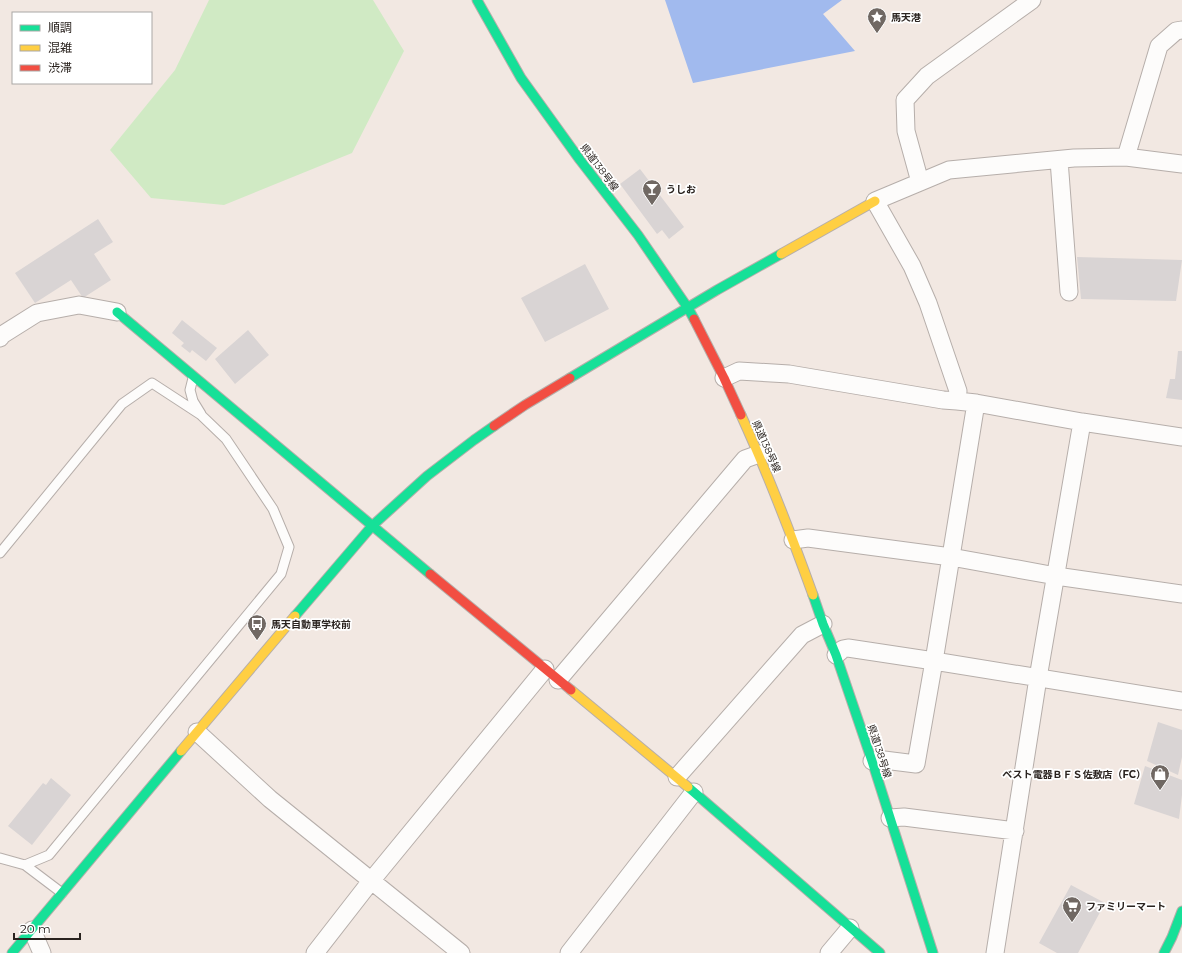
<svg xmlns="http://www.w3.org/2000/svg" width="1182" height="953" viewBox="0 0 1182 953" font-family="Montserrat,'Noto Sans JP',sans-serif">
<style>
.green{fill:#d0eac4}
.water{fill:#a1baee}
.building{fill:#d9d4d4}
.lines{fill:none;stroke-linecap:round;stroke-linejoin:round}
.lane-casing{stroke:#b6aeaa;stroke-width:11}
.street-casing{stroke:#b6aeaa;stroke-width:19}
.fast-casing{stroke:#b6aeaa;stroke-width:11}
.slow-casing{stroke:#b6aeaa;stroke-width:11}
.jam-casing{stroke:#b6aeaa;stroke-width:11}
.lane{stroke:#fdfcfb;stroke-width:9}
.street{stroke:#fdfcfb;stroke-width:17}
.fast{stroke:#16e098;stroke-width:9}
.slow{stroke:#ffcf43;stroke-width:9}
.jam{stroke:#f24e42;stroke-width:9}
.labels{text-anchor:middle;stroke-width:3.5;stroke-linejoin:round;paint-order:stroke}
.poi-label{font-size:10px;font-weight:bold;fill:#2a231f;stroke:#fff;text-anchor:start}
.street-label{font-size:10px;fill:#2a231f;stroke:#fff}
</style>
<rect width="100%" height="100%" fill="#f2e8e2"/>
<path class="green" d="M 209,0 L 373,0 L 404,51 L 352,153 L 224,205 L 151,198 L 110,150 L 175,70 Z"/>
<path class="water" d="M 665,0 L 842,0 L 823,14 L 855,51 L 693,83 Z"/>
<path class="building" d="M 640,169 L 684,227 L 669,239 L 662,230 L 657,234 L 620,184 Z
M 98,219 L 113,242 L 94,254 L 111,280 L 83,298 L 71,280 L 35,303 L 15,273 Z
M 1077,257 L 1182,260 L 1176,301 L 1081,299 Z
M 585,264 L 609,309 L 545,342 L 521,298 Z
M 182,320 L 217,348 L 206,361 L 192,350 L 190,353 L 181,346 L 184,343 L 172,333 Z
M 248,330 L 269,355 L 235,384 L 215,359 Z
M 1178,351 L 1182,351 L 1182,400 L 1166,398 L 1170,379 L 1175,379 Z
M 1158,722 L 1182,730 L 1182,757 L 1178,775 L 1147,761 Z
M 1145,766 L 1182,780 L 1182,795 L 1179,819 L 1134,804 Z
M 51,778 L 71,795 L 32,845 L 8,826 L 43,783 L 46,785 Z
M 1071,885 L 1105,903 L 1078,953 L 1057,953 L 1039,943 Z"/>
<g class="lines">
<defs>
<path id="lane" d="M 193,378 L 190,390 L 193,401 L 201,414
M 0,553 L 122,404 L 152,383 L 201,415 L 226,439 L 273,509 L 289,547 L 281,574 L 49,855 L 25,865 L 0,858
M 25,865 L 62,893"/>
<path id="street" d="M 1126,157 L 1159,46 L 1176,31 L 1182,30
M 1059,160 L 1069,292
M 1182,164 L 1126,157 L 1074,158 L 949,170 L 875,201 L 912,266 L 928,303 L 958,391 L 957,401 L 976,403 L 1082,422 L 1182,437
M 920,182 L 906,131 L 905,100 L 927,76 L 1032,0
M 0,338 L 2,335 L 37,313 L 79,305 L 117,312
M 724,378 L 739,371 L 789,374 L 943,400 L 957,401
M 793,540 L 808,538 L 951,557 L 1056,576 L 1182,594
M 836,655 L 843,649 L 848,648 L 934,661 L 1182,701
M 558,680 L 745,459 L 759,454
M 197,732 L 270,799 L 461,953
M 872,761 L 884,760 L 916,764 L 934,661 L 976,403
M 677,777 L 802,635 L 823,624
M 890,818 L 904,817 L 1015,831
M 32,930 L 42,953
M 315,953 L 371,881 L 545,669
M 569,953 L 694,792
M 829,953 L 850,928
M 995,953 L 1038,678 L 1082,422"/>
<path id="fast" d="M 477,0 L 521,78 L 580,160 L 638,235 L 688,308 L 694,319
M 117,312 L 430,574
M 570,378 L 717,290 L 781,254
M 813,595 L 823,624 L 836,655 L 872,761 L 933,953
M 295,616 L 372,526 L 427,476 L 474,440 L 494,426
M 688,787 L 880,953
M 12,953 L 181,751
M 1164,953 L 1172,937 L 1182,911"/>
<path id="slow" d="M 781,254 L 875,201
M 741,415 C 768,474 791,534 813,595
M 571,690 L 688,787
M 181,751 L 295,616"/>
<path id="jam" d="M 694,319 L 724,378 L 741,415
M 494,426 L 525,405 L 570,378
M 430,574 L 571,690"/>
</defs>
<use href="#lane" class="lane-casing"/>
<use href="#street" class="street-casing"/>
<use href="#fast" class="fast-casing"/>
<use href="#slow" class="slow-casing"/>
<use href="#jam" class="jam-casing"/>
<use href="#lane" class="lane"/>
<use href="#street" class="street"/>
<use href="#fast" class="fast"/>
<use href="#slow" class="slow"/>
<use href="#jam" class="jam"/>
</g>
<defs>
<symbol id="sight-pin" viewBox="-11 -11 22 30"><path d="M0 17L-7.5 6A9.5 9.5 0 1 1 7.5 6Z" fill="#706863" stroke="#fff"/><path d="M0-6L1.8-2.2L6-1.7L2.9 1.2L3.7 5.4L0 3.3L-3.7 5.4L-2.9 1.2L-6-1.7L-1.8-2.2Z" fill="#fff"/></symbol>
<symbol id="bar-pin" viewBox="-11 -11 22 30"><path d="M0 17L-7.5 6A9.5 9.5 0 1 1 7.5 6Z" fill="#706863" stroke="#fff"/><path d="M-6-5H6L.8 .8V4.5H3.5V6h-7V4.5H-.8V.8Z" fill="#fff"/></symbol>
<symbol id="bus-pin" viewBox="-11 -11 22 30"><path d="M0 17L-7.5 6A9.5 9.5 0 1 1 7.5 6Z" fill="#706863" stroke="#fff"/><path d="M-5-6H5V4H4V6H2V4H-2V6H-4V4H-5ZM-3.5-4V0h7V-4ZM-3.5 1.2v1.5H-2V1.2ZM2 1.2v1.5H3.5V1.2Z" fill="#fff"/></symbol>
<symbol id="shop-pin" viewBox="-11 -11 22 30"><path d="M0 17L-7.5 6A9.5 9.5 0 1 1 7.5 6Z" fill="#706863" stroke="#fff"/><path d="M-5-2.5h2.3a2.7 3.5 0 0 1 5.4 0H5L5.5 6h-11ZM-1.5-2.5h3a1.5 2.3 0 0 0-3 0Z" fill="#fff"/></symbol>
<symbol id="supermarket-pin" viewBox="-11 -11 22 30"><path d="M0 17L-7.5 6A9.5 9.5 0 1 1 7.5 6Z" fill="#706863" stroke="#fff"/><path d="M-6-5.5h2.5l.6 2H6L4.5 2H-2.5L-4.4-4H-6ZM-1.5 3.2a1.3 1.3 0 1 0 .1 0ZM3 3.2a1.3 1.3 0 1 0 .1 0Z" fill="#fff"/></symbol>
</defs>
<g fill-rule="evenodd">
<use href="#sight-pin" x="866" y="6" width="22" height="30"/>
<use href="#bar-pin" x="641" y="178" width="22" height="30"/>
<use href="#bus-pin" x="246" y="613" width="22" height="30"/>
<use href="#shop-pin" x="1149" y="763" width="22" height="30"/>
<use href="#supermarket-pin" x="1061" y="895" width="22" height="30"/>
</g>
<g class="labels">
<g class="poi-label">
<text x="891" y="21">馬天港</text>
<text x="666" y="193">うしお</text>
<text x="271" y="628">馬天自動車学校前</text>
<text x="1146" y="778" text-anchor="end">ベスト電器ＢＦＳ佐敷店（FC）</text>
<text x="1086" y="910">ファミリーマート</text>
</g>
<g class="street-label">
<text transform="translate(600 167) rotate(53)" y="4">県道138号線</text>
<text transform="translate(767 446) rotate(66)" y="4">県道138号線</text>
<text transform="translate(880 751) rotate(72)" y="4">県道138号線</text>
</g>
</g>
<rect x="12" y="12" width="140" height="72" fill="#ffffff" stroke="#aaa7a5"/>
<rect x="20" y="25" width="20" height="6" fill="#16e098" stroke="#aaa7a5"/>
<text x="48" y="32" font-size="12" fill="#2a231f">順調</text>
<rect x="20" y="45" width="20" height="6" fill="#ffcf43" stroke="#aaa7a5"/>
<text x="48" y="52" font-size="12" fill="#2a231f">混雑</text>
<rect x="20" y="65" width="20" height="6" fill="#f24e42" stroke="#aaa7a5"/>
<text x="48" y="72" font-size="12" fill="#2a231f">渋滞</text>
<path d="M14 933v6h66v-6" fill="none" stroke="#2a231f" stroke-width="2"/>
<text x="20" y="933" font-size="12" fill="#2a231f" stroke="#ffffff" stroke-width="3" paint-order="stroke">20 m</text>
</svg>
